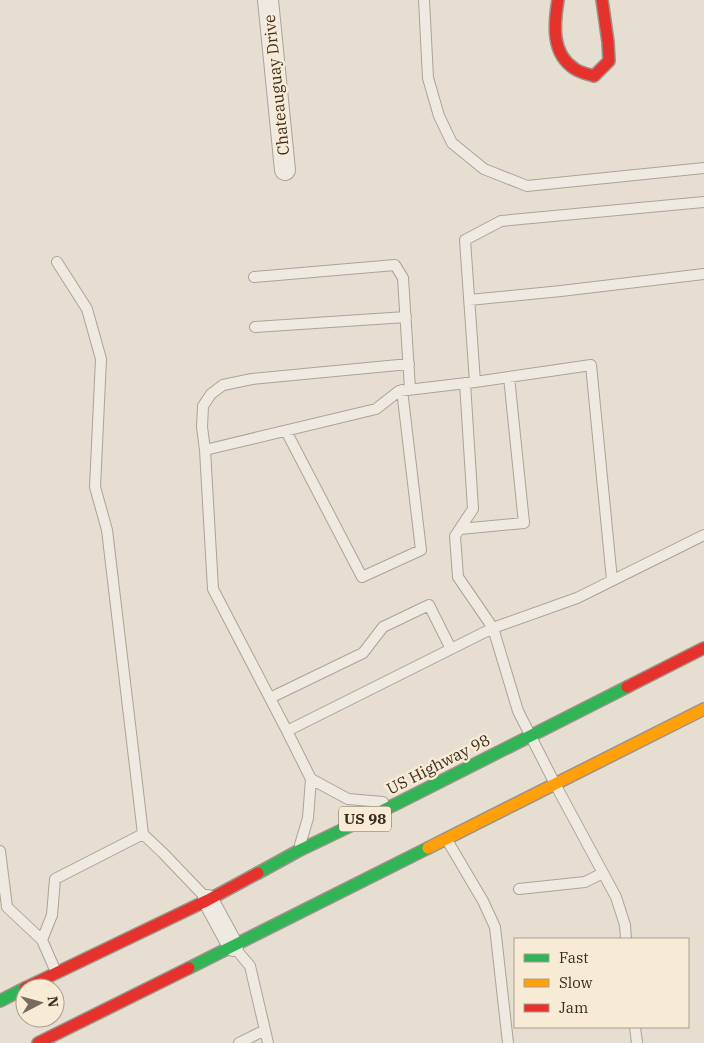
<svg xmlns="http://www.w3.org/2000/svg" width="704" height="1043" viewBox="0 0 704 1043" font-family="'IBM Plex Serif',serif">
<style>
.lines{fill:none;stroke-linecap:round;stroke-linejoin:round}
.lane-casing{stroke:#aca398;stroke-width:12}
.street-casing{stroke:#aca398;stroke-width:22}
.fast-casing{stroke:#9c9388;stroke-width:14}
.slow-casing{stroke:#9c9388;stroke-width:14}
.jam-casing{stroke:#9c9388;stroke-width:14}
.lane{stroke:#eee9e1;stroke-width:10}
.street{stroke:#eee9e1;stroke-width:20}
.fast{stroke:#30b455;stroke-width:11}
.slow{stroke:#ff9f0a;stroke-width:11}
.jam{stroke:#e5322d;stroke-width:11}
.labels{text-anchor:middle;stroke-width:5;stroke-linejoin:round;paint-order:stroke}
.shield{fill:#f7ebd6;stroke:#746556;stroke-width:1}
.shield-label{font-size:15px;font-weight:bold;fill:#3c2b1f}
.street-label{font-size:16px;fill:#3c2b1f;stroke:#f7ebd6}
</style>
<rect width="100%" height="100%" fill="#e6ded0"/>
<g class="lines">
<defs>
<path id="lane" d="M 424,0 L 428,78 L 439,116 L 452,143 L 484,169 L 527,186 L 704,168
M 57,262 L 87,309 L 101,359 L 95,487 L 107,530 L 143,834 L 163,853 L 207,899
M 254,277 L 395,265 L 403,278 L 410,389
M 469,300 L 561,291 L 704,274
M 255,327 L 406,317
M 475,382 L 465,240 L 501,221 L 704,202
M 286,431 L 362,577 L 421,550 L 402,390
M 205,450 L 202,427 L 203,406 L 211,394 L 223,385 L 252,379 L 409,364
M 460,529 L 524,523 L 509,377
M 270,698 L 363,653 L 383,627 L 429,605 L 451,649
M 287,731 L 213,589 L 205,450 L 376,409 L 399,391 L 475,382 L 591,365 L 612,580
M 311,779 L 348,799 L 383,802
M 447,840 L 483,901 L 495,927 L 508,1043
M 300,845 L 308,818 L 311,779 L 287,731 L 493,628 L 458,577 L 455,536 L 473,509 L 465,383
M 0,851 L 7,907 L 42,940 L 56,972
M 519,889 L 585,882 L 603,873
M 626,939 L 625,925 L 616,897 L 555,784 L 518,711 L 493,628 L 577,598 L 704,535
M 42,940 L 52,915 L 55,879 L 143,834
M 234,947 L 250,966 L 268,1043
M 635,1027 L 637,1043
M 239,1043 L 265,1030"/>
<path id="street" d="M 268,0 L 285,170
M 208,900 L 233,946"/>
<path id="fast" d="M 258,873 L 298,851 L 398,803 L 627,687
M 189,968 L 428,848
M 0,1001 L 25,988"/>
<path id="slow" d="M 428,848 L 704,709"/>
<path id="jam" d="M 558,0 C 554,24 551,54 575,69 C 581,73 588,74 594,76 L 609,61 L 608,42 L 602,0
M 627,687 L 704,648
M 25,988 L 208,900 L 258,873
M 38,1043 L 189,968"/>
</defs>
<use href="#lane" class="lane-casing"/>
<use href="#street" class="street-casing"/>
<use href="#fast" class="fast-casing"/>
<use href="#slow" class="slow-casing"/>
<use href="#jam" class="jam-casing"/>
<use href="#lane" class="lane"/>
<use href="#street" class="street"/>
<use href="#fast" class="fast"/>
<use href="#slow" class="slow"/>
<use href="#jam" class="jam"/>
</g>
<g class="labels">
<rect class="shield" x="339" y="806.5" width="52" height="25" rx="4"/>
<g class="shield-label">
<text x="365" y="824">US 98</text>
</g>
<g class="street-label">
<text transform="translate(276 85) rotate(-96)" y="6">Chateauguay Drive</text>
<text transform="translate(438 764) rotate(-27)" y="6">US Highway 98</text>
</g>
</g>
<rect x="514" y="938" width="175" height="90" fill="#f7ebd6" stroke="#ac9e8d"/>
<rect x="524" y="954" width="25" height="8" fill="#30b455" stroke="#ac9e8d"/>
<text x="559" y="963" font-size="15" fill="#3c2b1f">Fast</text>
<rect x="524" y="979" width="25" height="8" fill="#ff9f0a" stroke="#ac9e8d"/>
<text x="559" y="988" font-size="15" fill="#3c2b1f">Slow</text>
<rect x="524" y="1004" width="25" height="8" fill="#e5322d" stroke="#ac9e8d"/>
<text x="559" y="1013" font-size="15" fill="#3c2b1f">Jam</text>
<g transform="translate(40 1003) rotate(84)"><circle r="24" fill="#f7ebd6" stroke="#ac9e8d"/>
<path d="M0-4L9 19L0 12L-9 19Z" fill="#786a5d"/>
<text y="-8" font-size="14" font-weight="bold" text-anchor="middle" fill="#3c2b1f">N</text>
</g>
</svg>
